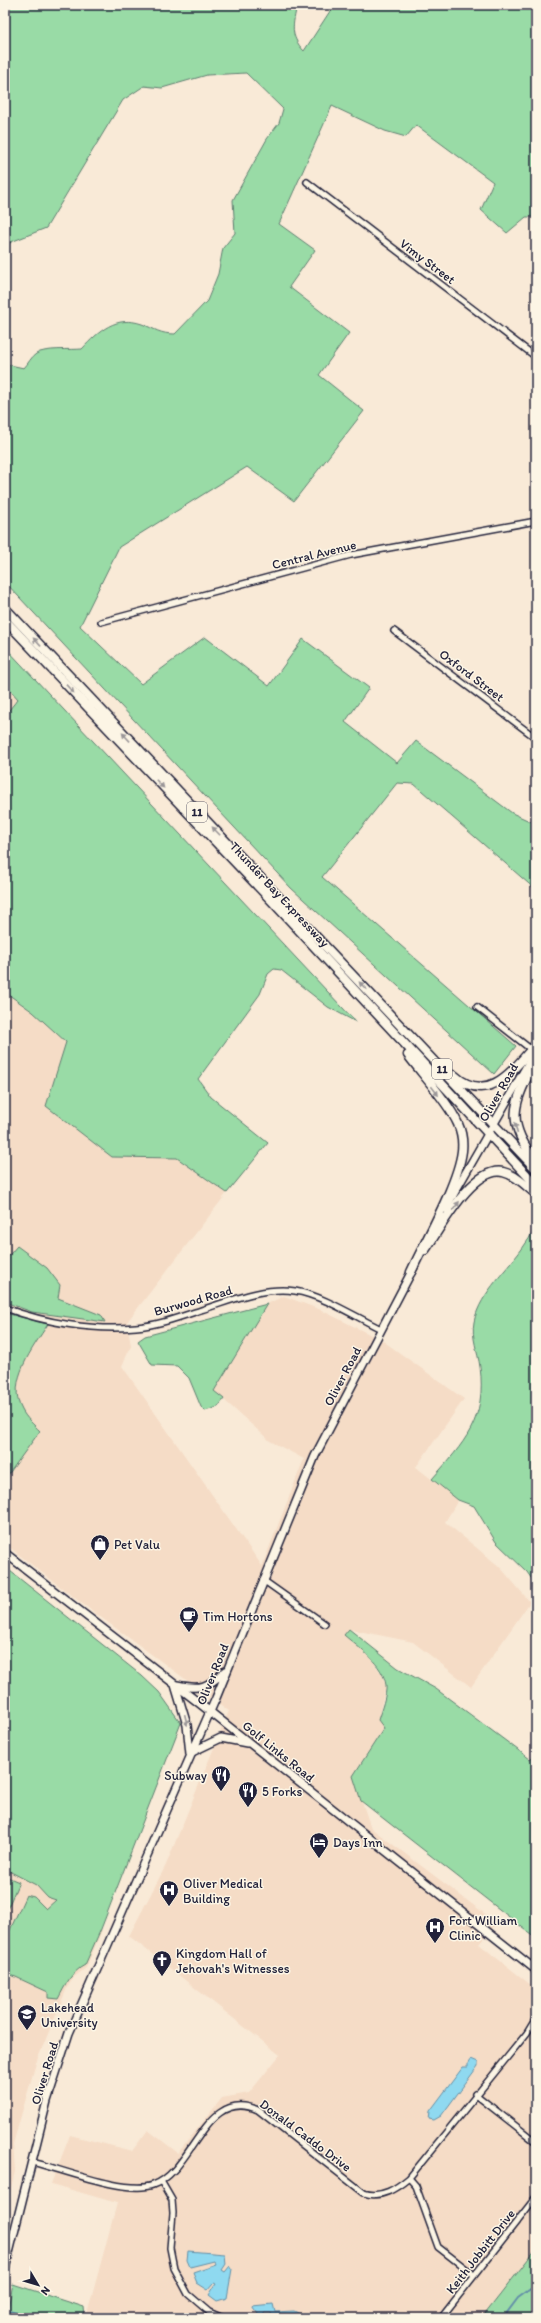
<svg xmlns="http://www.w3.org/2000/svg" width="541" height="2323" viewBox="0 0 541 2323" font-family="Itim,sans-serif">
<style>
.built{fill:#f5dcc6}
.green{fill:#99dba6;stroke:#5e7e70}
.water{fill:#8fd9f0;stroke:#6390a8}
.lines{fill:none;stroke-linecap:round;stroke-linejoin:round}
.stream{stroke:#6390a8;stroke-width:2}
.minor-casing{stroke:#22223b;stroke-width:8}
.secondary-casing{stroke:#22223b;stroke-width:10}
.trunk-casing{stroke:#22223b;stroke-width:11}
.minor{stroke:#fcf5e5;stroke-width:5}
.secondary{stroke:#fcf5e5;stroke-width:7}
.trunk{stroke:#fcf5e5;stroke-width:8}
.oneway{fill:#9a9698}
.labels{text-anchor:middle;stroke-width:3;stroke-linejoin:round;paint-order:stroke}
.shield{fill:#fcf5e5;stroke:#63616e;stroke-width:1}
.shield-label{font-size:12px;font-weight:bold;fill:#22223b}
.street-label{font-size:13px;fill:#22223b;stroke:#fcf5e5}
.poi-label{font-size:13px;fill:#22223b;stroke:#fcf5e5;text-anchor:start}
</style>
<rect width="100%" height="100%" fill="#f9ead7"/>
<filter id="ink" filterUnits="userSpaceOnUse"><feTurbulence type="fractalNoise" baseFrequency=".025" numOctaves="2"/><feDisplacementMap in="SourceGraphic" scale="8" xChannelSelector="R" yChannelSelector="G"/><feConvolveMatrix kernelMatrix="1 2 1 2 8 2 1 2 1" color-interpolation-filters="sRGB"/></filter>
<g filter="url(#ink)">
<path class="built" d="M 11,691 L 18,699 L 5,715 L 5,694 Z
M 5,992 L 33,1012 L 66,1042 L 112,1157 L 177,1158 L 227,1193 L 127,1322 L 131,1346 L 122,1366 L 262,1566 L 304,1459 L 270,1441 L 214,1391 L 267,1304 L 284,1296 L 321,1310 L 383,1341 L 464,1399 L 416,1467 L 458,1500 L 445,1522 L 500,1567 L 530,1602 L 471,1687 L 413,1642 L 349,1629 L 345,1635 L 373,1661 L 382,1675 L 386,1686 L 378,1719 L 384,1728 L 353,1776 L 371,1828 L 497,1923 L 479,1944 L 536,1989 L 536,2249 L 482,2318 L 86,2318 L 117,2203 L 51,2184 L 70,2135 L 132,2151 L 148,2130 L 178,2153 L 222,2098 L 249,2093 L 280,2055 L 129,1936 L 166,1865 L 229,1711 L 80,1602 L 5,1544 Z
M 5,1833 L 102,1930 L 86,1968 L 74,1977 L 67,1988 L 36,2063 L 13,2144 L 15,2171 L 5,2214 Z"/>
<path class="green" d="M 5,5 L 297,5 C 293,25 289,35 304,51 L 334,5 L 536,5 L 536,217 L 526,217 L 507,233 L 481,210 L 493,182 L 416,125 L 406,137 L 385,131 L 332,106 L 279,224 L 315,250 L 289,287 L 349,333 L 319,375 L 364,411 L 294,501 L 247,467 L 119,547 L 80,626 L 141,684 L 205,637 L 269,686 L 303,639 L 369,688 L 345,722 L 397,763 L 416,741 L 512,813 L 536,824 L 536,890 L 414,784 L 397,783 L 322,877 L 516,1046 L 494,1074 L 291,888 L 5,582 L 5,364 L 24,368 C 28,364 31,357 36,354 C 44,348 71,350 82,349 C 99,331 116,315 142,324 C 155,329 160,334 175,334 L 207,301 L 218,274 L 223,248 L 235,233 L 233,200 L 267,139 L 279,123 L 283,109 L 246,73 L 207,75 L 162,88 L 144,86 L 123,100 L 46,228 L 11,242 L 5,248 Z
M 5,647 L 356,1022 L 328,1007 L 281,970 L 274,969 L 268,974 L 260,994 L 198,1079 L 211,1097 L 268,1143 L 227,1193 L 177,1158 L 112,1157 L 46,1106 L 66,1042 L 33,1012 L 5,992 L 5,715 L 18,699 L 11,691 L 5,694 Z
M 536,1225 L 536,1585 L 527,1572 L 496,1542 L 474,1506 L 458,1500 L 432,1479 C 464,1443 487,1419 480,1367 C 478,1352 471,1337 474,1322 C 480,1292 510,1268 526,1243 C 530,1238 533,1231 536,1225 Z
M 17,1246 L 47,1268 L 60,1285 L 58,1298 L 101,1315 L 105,1322 L 32,1312 L 5,1302 L 5,1260 Z
M 267,1304 L 214,1391 L 224,1399 L 218,1407 L 205,1411 L 201,1407 L 189,1378 L 177,1366 L 152,1365 L 138,1341 L 145,1336 Z
M 5,1313 L 48,1324 C 33,1348 6,1382 22,1410 C 26,1418 34,1425 40,1431 L 5,1479 Z
M 5,1567 L 142,1676 L 159,1692 L 181,1723 L 101,1929 L 85,1965 C 71,1972 65,1986 58,1999 L 48,1998 L 48,1992 L 5,1972 L 5,1941 L 26,1895 L 34,1897 L 46,1909 L 56,1900 L 47,1897 L 36,1885 L 5,1869 Z
M 349,1629 L 398,1668 L 436,1689 L 530,1759 L 536,1754 L 536,1938 L 361,1801 L 353,1776 L 384,1728 L 378,1720 C 381,1710 387,1695 386,1685 C 383,1664 359,1648 344,1635 Z
M 5,1876 L 19,1882 L 5,1914 Z
M 536,2249 L 536,2318 L 482,2318 Z
M 13,2284 L 84,2307 L 85,2318 L 6,2317 Z"/>
<path class="water" d="M 471,2059 L 478,2062 L 478,2066 L 441,2116 L 434,2120 L 429,2119 L 430,2111 L 463,2067 L 468,2067 L 468,2063 Z
M 188,2251 L 225,2254 L 226,2264 L 222,2270 L 225,2272 L 230,2266 L 232,2269 L 227,2298 L 217,2301 L 209,2295 L 216,2284 L 214,2283 L 208,2290 L 197,2283 L 193,2273 L 216,2265 L 214,2261 L 190,2267 L 187,2260 Z
M 273,2304 L 275,2312 L 294,2311 L 300,2314 L 299,2318 L 271,2318 L 270,2313 L 264,2313 L 264,2318 L 261,2318 L 252,2306 Z"/>
<g class="lines">
<path class="stream" d="M 5,2310 L 37,2318
M 503,2318 L 518,2298 L 536,2285"/>
<defs>
<path id="minor" d="M 307,182 L 536,357
M 101,622 L 351,555 L 536,521
M 394,631 L 536,738
M 5,684 L 6,683
M 477,1007 L 533,1051
M 5,1308 C 46,1323 93,1331 136,1327 C 158,1325 180,1317 201,1310 C 230,1301 264,1286 295,1291 C 322,1295 356,1317 381,1329
M 263,1580 L 325,1624
M 475,2094 L 536,2142
M 32,2162 C 61,2169 127,2195 153,2185 C 194,2171 205,2086 258,2110 L 364,2193 C 381,2199 397,2188 409,2178 L 527,2033 L 536,2018
M 409,2178 L 416,2186 L 438,2247 L 474,2275
M 161,2181 L 172,2200 L 173,2213 L 170,2248 L 174,2268 L 188,2294 L 209,2312 L 223,2318
M 441,2318 L 536,2197"/>
<path id="secondary" d="M 445,1209 L 536,1050
M 5,1553 L 199,1703 L 536,1970
M 175,1685 L 187,1725 L 190,1754
M 177,1685 C 201,1690 207,1688 225,1671
M 192,1752 L 221,1738 L 247,1743
M 5,2269 L 47,2101 L 69,2033 L 216,1698 L 315,1456 L 414,1267"/>
<path id="trunk" d="M 5,608 L 536,1169
M 5,620 L 271,900 L 536,1185
M 408,1055 C 422,1074 449,1103 458,1124 C 462,1133 463,1142 462,1151 C 458,1184 425,1241 411,1272
M 536,1059 C 515,1102 503,1120 536,1161
M 454,1075 C 488,1106 513,1070 536,1044
M 425,1250 C 440,1229 473,1166 503,1172 C 516,1175 526,1186 536,1194"/>
</defs>
<use href="#minor" class="minor-casing"/>
<use href="#secondary" class="secondary-casing"/>
<use href="#trunk" class="trunk-casing"/>
<use href="#minor" class="minor"/>
<use href="#secondary" class="secondary"/>
<use href="#trunk" class="trunk"/>
</g>
<defs><path id="oneway-solid" d="M-6-.8H1V-3.2L6.5 0L1 3.2V.8H-6Z"/></defs>
<g class="oneway">
<use href="#oneway-solid" transform="translate(37 642) rotate(-133)"/>
<use href="#oneway-solid" transform="translate(70 689) rotate(47)"/>
<use href="#oneway-solid" transform="translate(126 737) rotate(-133)"/>
<use href="#oneway-solid" transform="translate(160 784) rotate(46)"/>
<use href="#oneway-solid" transform="translate(216 831) rotate(-134)"/>
<use href="#oneway-solid" transform="translate(363 986) rotate(-134)"/>
<use href="#oneway-solid" transform="translate(435 1091) rotate(53)"/>
<use href="#oneway-solid" transform="translate(516 1128) rotate(-104)"/>
<use href="#oneway-solid" transform="translate(456 1206) rotate(-54)"/>
<use href="#oneway-solid" transform="translate(186 1720) rotate(77)"/>
</g>
</g>
<defs>
<symbol id="shop-pin" viewBox="-11 -11 22 30"><path d="M0 17L-7.5 6A9.5 9.5 0 1 1 7.5 6Z" fill="#22223b" stroke="#fcf5e5"/><path d="M-5-2.5h2.3a2.7 3.5 0 0 1 5.4 0H5L5.5 6h-11ZM-1.5-2.5h3a1.5 2.3 0 0 0-3 0Z" fill="#fff"/></symbol>
<symbol id="cafe-pin" viewBox="-11 -11 22 30"><path d="M0 17L-7.5 6A9.5 9.5 0 1 1 7.5 6Z" fill="#22223b" stroke="#fcf5e5"/><path d="M-5.5-4.5H6V0H3Q3 3.5 0 3.5H-2.5Q-5.5 3.5-5.5 0ZM3-3.2v2h1.7v-2ZM-6 4.5H4V6H-6Z" fill="#fff"/></symbol>
<symbol id="restaurant-pin" viewBox="-11 -11 22 30"><path d="M0 17L-7.5 6A9.5 9.5 0 1 1 7.5 6Z" fill="#22223b" stroke="#fcf5e5"/><path d="M-5-6h1v4h1v-4h1v4h1v-4h1v5L-1.5 .5V6h-2V.5L-5-1ZM5-6V6H3V1.5H1.5Q1.5-4 5-6Z" fill="#fff"/></symbol>
<symbol id="hotel-pin" viewBox="-11 -11 22 30"><path d="M0 17L-7.5 6A9.5 9.5 0 1 1 7.5 6Z" fill="#22223b" stroke="#fcf5e5"/><path d="M-6-4.5h1.5V1H6V5H4.5V3h-9V5H-6ZM-4 0a1.8 1.8 0 1 1 3.6 0ZM.5 0V-2.5h3Q6-2.5 6 0Z" fill="#fff"/></symbol>
<symbol id="hospital-pin" viewBox="-11 -11 22 30"><path d="M0 17L-7.5 6A9.5 9.5 0 1 1 7.5 6Z" fill="#22223b" stroke="#fcf5e5"/><path d="M-5-5h3v3.5h4V-5h3V5h-3V1.5h-4V5h-3Z" fill="#fff"/></symbol>
<symbol id="church-pin" viewBox="-11 -11 22 30"><path d="M0 17L-7.5 6A9.5 9.5 0 1 1 7.5 6Z" fill="#22223b" stroke="#fcf5e5"/><path d="M-1.2-6h2.4v3.5h3.3v2.4h-3.3V6h-2.4V-.1h-3.3v-2.4h3.3Z" fill="#fff"/></symbol>
<symbol id="university-pin" viewBox="-11 -11 22 30"><path d="M0 17L-7.5 6A9.5 9.5 0 1 1 7.5 6Z" fill="#22223b" stroke="#fcf5e5"/><path d="M0-5L7-2L0 1L-7-2ZM-4 1L0 2.5L4 1V4Q0 6-4 4Z" fill="#fff"/></symbol>
</defs>
<g fill-rule="evenodd">
<use href="#shop-pin" x="89" y="1533" width="22" height="30"/>
<use href="#cafe-pin" x="178" y="1605" width="22" height="30"/>
<use href="#restaurant-pin" x="210" y="1764" width="22" height="30"/>
<use href="#restaurant-pin" x="237" y="1780" width="22" height="30"/>
<use href="#hotel-pin" x="308" y="1831" width="22" height="30"/>
<use href="#hospital-pin" x="158" y="1879" width="22" height="30"/>
<use href="#hospital-pin" x="424" y="1916" width="22" height="30"/>
<use href="#church-pin" x="151" y="1949" width="22" height="30"/>
<use href="#university-pin" x="16" y="2003" width="22" height="30"/>
</g>
<g class="labels">
<g class="shield">
<rect x="187" y="802" width="20" height="20" rx="3"/>
<rect x="432" y="1059" width="20" height="20" rx="3"/>
</g>
<g class="shield-label">
<text x="197" y="816">11</text>
<text x="442" y="1073">11</text>
</g>
<g class="street-label">
<text transform="translate(428 261) rotate(37)" y="5">Vimy Street</text>
<text transform="translate(314 554) rotate(-14)" y="5">Central Avenue</text>
<text transform="translate(472 675) rotate(37)" y="5">Oxford Street</text>
<text transform="translate(280 894) rotate(47)" y="5">Thunder Bay Expressway</text>
<text transform="translate(498 1092) rotate(-60)" y="5">Oliver Road</text>
<text transform="translate(193 1300) rotate(-16)" y="5">Burwood Road</text>
<text transform="translate(342 1376) rotate(-62)" y="5">Oliver Road</text>
<text transform="translate(212 1674) rotate(-68)" y="5">Oliver Road</text>
<text transform="translate(279 1751) rotate(39)" y="5">Golf Links Road</text>
<text transform="translate(44 2073) rotate(-73)" y="5">Oliver Road</text>
<text transform="translate(306 2135) rotate(37)" y="5">Donald Caddo Drive</text>
<text transform="translate(480 2251) rotate(-52)" y="5">Keith Jobbitt Drive</text>
</g>
<g class="poi-label">
<text x="114" y="1549">Pet Valu</text>
<text x="203" y="1621">Tim Hortons</text>
<text x="207" y="1780" text-anchor="end">Subway</text>
<text x="262" y="1796">5 Forks</text>
<text x="333" y="1847">Days Inn</text>
<text x="183" y="1888">Oliver Medical<tspan x="183" dy="15">Building</tspan></text>
<text x="449" y="1925">Fort William<tspan x="449" dy="15">Clinic</tspan></text>
<text x="176" y="1958">Kingdom Hall of<tspan x="176" dy="15">Jehovah's Witnesses</tspan></text>
<text x="41" y="2012">Lakehead<tspan x="41" dy="15">University</tspan></text>
</g>
</g>
<rect width="541" height="2323" fill="none" stroke="#fcf5e5" stroke-width="20"/>
<rect x="10" y="10" width="521" height="2303" fill="none" stroke="#22223b" stroke-width="1.5" filter="url(#ink)"/>
<g transform="translate(38 2285) rotate(128)" stroke="#fcf5e5" stroke-width="3" paint-order="stroke">
<path d="M0-3L7 15L0 10L-7 15Z" fill="#22223b"/>
<text y="-6" font-size="11" font-weight="bold" text-anchor="middle" fill="#22223b">N</text>
</g>
</svg>
